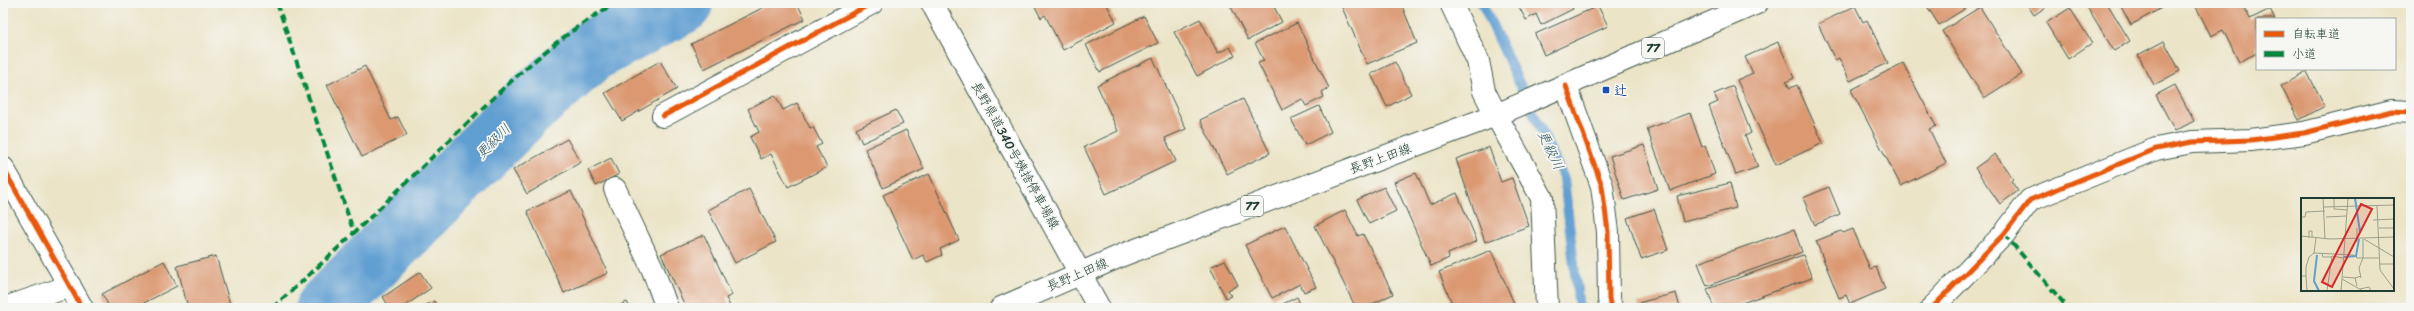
<svg xmlns="http://www.w3.org/2000/svg" width="2414" height="311" viewBox="0 0 2414 311" font-family="Sriracha,'Klee One',sans-serif">
<style>
.lines{fill:none;stroke-linecap:round;stroke-linejoin:round}
.stream{stroke:#609fd2;stroke-width:10}
.river{stroke:#609fd2;stroke-width:62}
.building{fill:#db9871}
.minor-casing{stroke:#3e564a;stroke-width:24}
.major-casing{stroke:#3e564a;stroke-width:24}
.minor{stroke:#fff;stroke-width:22}
.major{stroke:#fff;stroke-width:22}
.quiet{stroke:#00873e;stroke-width:4;stroke-dasharray:8 4;stroke-linecap:butt}
.cycleway-casing{stroke:#f6f6f2;stroke-width:8}
.cycleway{stroke:#e8590c;stroke-width:5}
.transit-dot{fill:#1a4fb4;stroke:#f6f6f2;stroke-width:1.5}
.labels{text-anchor:middle;stroke-width:3.5;stroke-linejoin:round;paint-order:stroke}
.shield{fill:#f6f6f2;stroke:#60746d;stroke-width:1}
.shield-label{font-size:12px;font-weight:bold;fill:#1f3d34}
.transit-label{font-size:13px;font-weight:bold;fill:#164399;stroke:#f6f6f2;text-anchor:start}
.street-label{font-size:13px;fill:#1f3d34;stroke:#f6f6f2}
.water-label{font-size:14px;font-style:italic;fill:#325a63;stroke:#f6f6f2}
.inset-river{fill:none;stroke:#609fd2;stroke-width:2}
.inset-road{fill:none;stroke:#99a18c;stroke-width:1}
.view{fill:#d62828;fill-opacity:0.15;stroke:#d62828;stroke-width:2}
.inset-edge{fill:none;stroke:#1f3d34;stroke-width:2}
</style>
<rect width="100%" height="100%" fill="#f6f6f2"/>
<filter id="ink" filterUnits="userSpaceOnUse"><feTurbulence type="fractalNoise" baseFrequency=".025" numOctaves="2"/><feDisplacementMap in="SourceGraphic" scale="8" xChannelSelector="R" yChannelSelector="G"/><feConvolveMatrix kernelMatrix="1 2 1 2 8 2 1 2 1" color-interpolation-filters="sRGB"/></filter>
<filter id="wash" filterUnits="userSpaceOnUse"><feTurbulence type="fractalNoise" baseFrequency=".012" numOctaves="4" result="noise"/><feDisplacementMap in="SourceGraphic" scale="16" xChannelSelector="R" yChannelSelector="G"/><feGaussianBlur stdDeviation="0.9" result="paint"/><feColorMatrix in="noise" values="0 0 0 0 0 0 0 0 0 0 0 0 0 0 0 0 0 1.4 0 .05"/><feComposite in="paint" operator="in"/></filter>
<g filter="url(#wash)">
<rect width="100%" height="100%" fill="#ebe4c7"/>
<g class="lines">
<path class="stream" d="M 1482,3 L 1564,179 L 1579,308"/>
<path class="river" d="M 326,308 L 525,109 L 593,50 L 682,3"/>
</g>
<g id="blocks">
<path class="building" d="M 772,3 L 797,3 L 805,19 L 704,69 L 691,44 Z
M 1033,3 L 1106,3 L 1116,22 L 1063,50 L 1045,15 L 1041,18 Z
M 1235,3 L 1272,3 L 1282,22 L 1248,40 L 1230,5 Z
M 1340,3 L 1408,3 L 1402,6 L 1417,43 L 1367,64 Z
M 1517,3 L 1570,3 L 1573,9 L 1541,25 L 1536,14 L 1526,20 Z
M 1925,3 L 1974,3 L 1939,25 Z
M 2026,3 L 2052,3 L 2034,15 Z
M 2085,3 L 2107,3 L 2130,41 L 2114,51 Z
M 2119,3 L 2163,3 L 2165,6 L 2131,25 Z
M 2194,3 L 2242,3 L 2250,19 L 2270,9 L 2275,19 L 2257,19 L 2257,53 L 2239,62 L 2223,30 L 2211,36 Z
M 1598,6 L 1608,26 L 1544,55 L 1535,34 Z
M 1855,6 L 1863,22 L 1867,20 L 1888,63 L 1850,81 L 1839,58 L 1835,60 L 1818,24 Z
M 1980,7 L 2022,74 L 1984,98 L 1942,31 Z
M 2070,8 L 2092,43 L 2068,59 L 2046,23 Z
M 1144,16 L 1158,43 L 1100,72 L 1086,45 Z
M 1200,19 L 1218,53 L 1230,47 L 1235,56 L 1197,76 L 1174,32 Z
M 1297,23 L 1329,88 L 1322,92 L 1324,97 L 1306,106 L 1302,99 L 1282,110 L 1258,63 L 1264,61 L 1255,43 Z
M 2164,41 L 2180,71 L 2154,85 L 2138,55 Z
M 1778,42 L 1794,78 L 1786,82 L 1790,88 L 1797,85 L 1823,143 L 1776,165 L 1737,80 L 1753,73 L 1745,57 Z
M 1153,58 L 1186,129 L 1165,138 L 1176,161 L 1106,194 L 1084,147 L 1118,131 L 1097,85 Z
M 660,61 L 677,89 L 622,121 L 605,93 Z
M 1395,62 L 1411,94 L 1387,107 L 1371,74 Z
M 1903,63 L 1936,126 L 1929,129 L 1946,163 L 1901,186 L 1851,90 Z
M 365,66 L 391,120 L 398,117 L 407,135 L 362,157 L 327,85 Z
M 2307,72 L 2325,106 L 2299,120 L 2281,86 Z
M 2175,85 L 2194,121 L 2175,131 L 2156,95 Z
M 1733,86 L 1751,133 L 1745,136 L 1758,167 L 1736,175 L 1709,106 L 1718,102 L 1714,94 Z
M 775,95 L 783,110 L 797,103 L 810,128 L 813,127 L 822,144 L 816,147 L 827,167 L 788,187 L 771,154 L 761,159 L 750,137 L 759,132 L 748,109 Z
M 1243,99 L 1270,153 L 1227,174 L 1200,120 Z
M 1319,106 L 1331,132 L 1305,145 L 1291,119 Z
M 896,110 L 903,124 L 862,143 L 856,129 Z
M 1690,113 L 1702,147 L 1705,145 L 1715,174 L 1670,191 L 1647,129 Z
M 906,130 L 924,169 L 883,188 L 865,149 Z
M 567,139 L 581,162 L 527,194 L 513,170 Z
M 1644,145 L 1658,189 L 1624,200 L 1610,156 Z
M 1489,147 L 1501,182 L 1512,178 L 1529,226 L 1485,242 L 1456,159 Z
M 1995,154 L 2013,179 L 2011,181 L 2018,191 L 2000,204 L 1975,168 Z
M 611,158 L 619,174 L 596,186 L 588,170 Z
M 1416,173 L 1430,205 L 1457,193 L 1477,241 L 1448,254 L 1449,258 L 1431,266 L 1394,182 Z
M 929,174 L 959,240 L 940,249 L 942,255 L 927,262 L 923,255 L 913,260 L 883,195 Z
M 1730,183 L 1736,208 L 1683,222 L 1677,196 Z
M 1384,187 L 1396,211 L 1369,224 L 1357,200 Z
M 1829,187 L 1840,214 L 1815,225 L 1803,198 Z
M 749,189 L 776,242 L 735,263 L 708,210 Z
M 571,191 L 608,273 L 564,293 L 527,211 Z
M 1654,209 L 1668,250 L 1641,259 L 1627,218 Z
M 1345,210 L 1358,236 L 1363,234 L 1393,294 L 1364,308 L 1356,308 L 1315,226 Z
M 1285,226 L 1316,287 L 1304,292 L 1300,284 L 1272,298 L 1245,245 Z
M 1794,229 L 1802,252 L 1707,286 L 1698,263 Z
M 1853,229 L 1870,269 L 1876,267 L 1885,289 L 1850,304 L 1846,295 L 1839,298 L 1816,241 L 1841,231 L 1843,233 Z
M 704,235 L 732,295 L 726,298 L 731,308 L 686,308 L 661,254 Z
M 1491,250 L 1516,308 L 1454,308 L 1439,272 Z
M 1803,255 L 1812,278 L 1728,308 L 1714,308 L 1707,289 Z
M 216,256 L 231,308 L 188,308 L 177,266 Z
M 1225,260 L 1238,285 L 1228,290 L 1231,296 L 1226,298 L 1210,267 Z
M 164,261 L 177,286 L 134,308 L 110,308 L 102,294 Z
M 420,272 L 431,288 L 402,308 L 390,308 L 383,297 Z
M 1676,293 L 1680,308 L 1639,308 L 1638,303 Z
M 1297,297 L 1302,308 L 1275,308 Z
M 434,301 L 438,308 L 420,308 Z
M 627,302 L 630,308 L 613,308 Z"/>
</g>
</g>
<g filter="url(#ink)">
<use href="#blocks" fill-opacity="0" stroke="#3e564a" stroke-width="1"/>
<g class="lines">
<defs>
<path id="minor" d="M 1451,3 L 1478,61 L 1484,91 L 1496,115 L 1542,198 L 1547,308
M 1566,86 L 1602,186 L 1608,232 L 1609,299 L 1611,308
M 663,116 L 872,3
M 3,168 L 82,308
M 615,189 L 653,270 L 667,308
M 5,308 L 70,286
M 1932,308 L 2004,234 L 2030,200 L 2156,149 L 2192,142 L 2251,140 L 2304,133 L 2392,111 L 2411,112"/>
<path id="major" d="M 932,3 L 1099,308
M 1001,308 L 1125,254 L 1496,115 L 1757,3"/>
</defs>
<use href="#minor" class="minor-casing"/>
<use href="#major" class="major-casing"/>
<use href="#minor" class="minor"/>
<use href="#major" class="major"/>
<path class="quiet" d="M 277,3 L 354,233
M 2004,234 L 2068,308
M 272,308 C 334,254 392,196 451,139 C 502,89 553,38 616,3"/>
<defs>
<path id="cycleway" d="M 1566,86 L 1602,186 L 1608,232 L 1609,299 L 1611,308
M 663,116 L 872,3
M 3,168 L 82,308
M 1932,308 L 2004,234 L 2030,200 L 2156,149 L 2192,142 L 2251,140 L 2304,133 L 2392,111 L 2411,112"/>
</defs>
<use href="#cycleway" class="cycleway-casing"/>
<use href="#cycleway" class="cycleway"/>
</g>
</g>
<rect class="transit-dot" x="1602" y="86" width="8" height="8" rx="2"/>
<g class="labels">
<g class="shield">
<rect x="1642" y="38" width="22" height="20" rx="3"/>
<rect x="1241" y="196" width="22" height="20" rx="3"/>
</g>
<g class="shield-label">
<text x="1653" y="52">77</text>
<text x="1252" y="210">77</text>
</g>
<g class="transit-label">
<text x="1614" y="95">辻</text>
</g>
<g class="street-label">
<text transform="translate(1016 155) rotate(61)" y="5">長野県道340号姨捨停車場線</text>
<text transform="translate(1380 158) rotate(-20)" y="5">長野上田線</text>
<text transform="translate(1077 274) rotate(-23)" y="5">長野上田線</text>
</g>
<g class="water-label">
<text transform="translate(493 141) rotate(-45)" y="5">更級川</text>
<text transform="translate(1551 150) rotate(65)" y="5">更級川</text>
</g>
</g>
<g transform="translate(2301 198)">
<rect width="93" height="93" fill="#ebe4c7"/>
<path class="inset-river" d="M 54,0 L 59,34M 16,57 L 13,83 L 18,93M 43,59 L 55,58 L 58,41"/>
<path class="inset-road" d="M 22,0 L 24,41M 33,0 L 33,11 L 46,12M 47,0 L 41,81 L 62,93M 76,8 L 79,72 L 93,91M 23,9 L 93,7M 0,19 L 4,19 L 5,14 L 24,13M 25,19 L 45,18M 72,22 L 93,21M 78,30 L 93,30M 0,38 L 29,41 L 93,39M 8,40 L 8,33 L 11,33 L 11,39M 63,41 L 93,59M 56,44 L 56,30M 13,55 L 53,57 L 56,60 L 79,60M 21,56 L 22,59 L 31,59M 79,66 L 93,66M 0,78 L 5,78 L 5,69 L 8,59 L 13,55 L 15,40M 5,78 L 6,93M 42,79 L 54,80M 60,80 L 58,70 L 62,60 L 62,41M 56,88 L 54,80 L 60,78M 59,91 L 68,89 L 70,93M 26,93 L 31,58 L 42,60M 40,93 L 41,81"/>
<path class="view" d="M 60,6 L 71,11 L 31,89 L 21,84 Z"/>
<rect width="93" height="93" class="inset-edge"/>
</g>
<rect width="2414" height="311" fill="none" stroke="#f6f6f2" stroke-width="16"/>
<rect x="2256" y="18" width="140" height="52" fill="#f6f6f2" stroke="#a0aca6"/>
<rect x="2264" y="31" width="20" height="6" fill="#e8590c" stroke="#a0aca6"/>
<text x="2292" y="38" font-size="12" fill="#1f3d34">自転車道</text>
<rect x="2264" y="51" width="20" height="6" fill="#00873e" stroke="#a0aca6"/>
<text x="2292" y="58" font-size="12" fill="#1f3d34">小道</text>
</svg>
